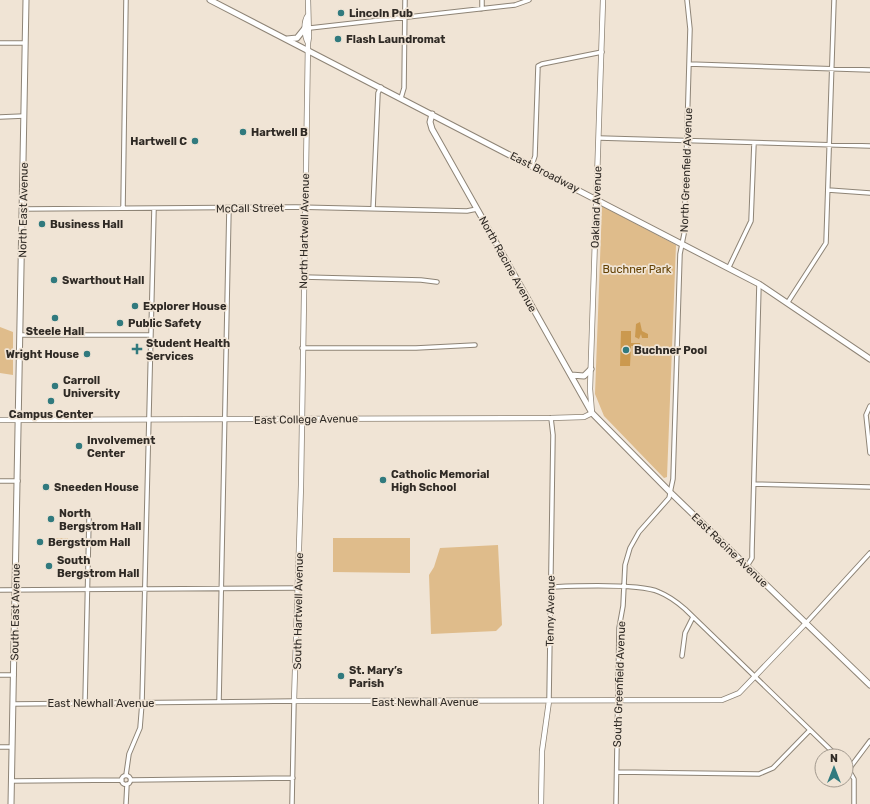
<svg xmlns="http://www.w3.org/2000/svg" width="870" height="804" viewBox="0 0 870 804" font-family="Rubik,sans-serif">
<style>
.green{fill:#dfbc8b}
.water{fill:#cb994f}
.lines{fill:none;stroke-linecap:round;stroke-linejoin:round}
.minor-casing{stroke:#8e8476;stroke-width:5.5}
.tertiary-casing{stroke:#8e8476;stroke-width:6}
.secondary-casing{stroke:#8e8476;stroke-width:7}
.minor{stroke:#fff;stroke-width:3.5}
.tertiary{stroke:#fff;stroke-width:4.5}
.secondary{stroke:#fff;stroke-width:5}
.poi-dot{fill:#317a7e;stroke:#f0e4d5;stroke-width:1.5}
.labels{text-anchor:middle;stroke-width:3.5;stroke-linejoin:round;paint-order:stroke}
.poi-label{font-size:11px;font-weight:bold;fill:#2f2a25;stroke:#f0e4d5;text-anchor:start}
.street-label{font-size:11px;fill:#2f2a25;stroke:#f0e4d5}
.park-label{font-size:11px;fill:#644204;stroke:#f0e4d5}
</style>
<rect width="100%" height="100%" fill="#f0e4d5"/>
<path class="green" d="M 602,206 L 676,245 L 667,477 L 664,478 L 604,416 L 595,394 Z
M 0,327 L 13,332 L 13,375 L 0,373 Z
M 54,538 L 68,538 L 68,545 L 54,546 Z
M 333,538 L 410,538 L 410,573 L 333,572 Z
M 498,545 L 502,625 L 496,631 L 431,634 L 429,575 L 434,567 L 440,548 Z"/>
<path class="water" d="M 640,322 L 642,331 L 648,334 L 648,338 L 642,338 L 641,334 L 639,339 L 635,337 L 636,324 Z
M 621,331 L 631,331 L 631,343 L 640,343 L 640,355 L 633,355 L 634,346 L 631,346 L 630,366 L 620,366 Z"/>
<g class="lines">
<defs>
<path id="minor" d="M 482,9 L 482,0
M 310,28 L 515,5 L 529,0
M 0,43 L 25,43
M 689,64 L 870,70
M 401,98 L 404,88 L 405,0
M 0,117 L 24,116
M 599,138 L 870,146
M 532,165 L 535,156 L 538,66 L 542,64 L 602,52
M 828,190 L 870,193
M 123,208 L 126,0
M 23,209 L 296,207 L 467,211 L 477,209
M 373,209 L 378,93 L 381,87
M 729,267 L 751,221 L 754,143
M 303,277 L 421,280 L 437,282
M 788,302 L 826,243 L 834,0
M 20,335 L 151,335
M 302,348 L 416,348 L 475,345
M 870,406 L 866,415 L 870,453
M 0,481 L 18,481
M 754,484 L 870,487
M 747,566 L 752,558 L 752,550 L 759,284
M 551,587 C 575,586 638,583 659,592 C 669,596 677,602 685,609 L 837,756
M 0,590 L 298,588
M 806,623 L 870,553
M 682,656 L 685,633 L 693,617
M 0,675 L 14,675
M 549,701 L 553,435 L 551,418
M 219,702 L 229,208
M 85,703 L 89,519
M 13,704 L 294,701 L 292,804
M 0,747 L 12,747
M 846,765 L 854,779 L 854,804
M 849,769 L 870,741
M 617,772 L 759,774 L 773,768 L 810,730
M 126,775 L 129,754 L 140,728 L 142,703 L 154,209
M121.5 780a4.5 4.5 0 1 1 9 0a4.5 4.5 0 1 1-9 0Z
M 131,780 L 293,778
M 11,781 L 122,780
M 126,804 L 127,784
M 616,804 L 619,628 L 623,606 L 625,565 L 630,548 L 639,532 L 669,498 L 673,479 L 680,254 L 684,234 L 690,29 L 687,0"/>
<path id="tertiary" d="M 308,0 L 309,37 L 308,43 L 301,485 L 294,701 L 722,700 L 739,693 L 806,623
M 308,43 C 304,35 303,22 308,15
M 0,420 L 551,418 L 584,417 L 592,413 L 590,389 L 603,0
M 541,804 L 542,751 L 549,701"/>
<path id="secondary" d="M 210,0 L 759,284 L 870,359
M 287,39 L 297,38 L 305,28
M 432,114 L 430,122 L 432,129 L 592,413 L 671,493 L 870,685
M 571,375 L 584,376 L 591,369
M 11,804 L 26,0"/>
</defs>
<use href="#minor" class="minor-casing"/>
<use href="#tertiary" class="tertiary-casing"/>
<use href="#secondary" class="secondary-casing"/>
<use href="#minor" class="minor"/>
<use href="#tertiary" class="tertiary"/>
<use href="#secondary" class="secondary"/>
</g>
<g class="poi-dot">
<circle cx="341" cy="13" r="4"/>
<circle cx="338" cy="39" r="4"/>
<circle cx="243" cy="132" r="4"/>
<circle cx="195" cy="141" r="4"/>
<circle cx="42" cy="224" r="4"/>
<circle cx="54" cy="280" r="4"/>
<circle cx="135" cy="306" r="4"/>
<circle cx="55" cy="318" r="4"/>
<circle cx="120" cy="323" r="4"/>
<path d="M135 343h4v4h4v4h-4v4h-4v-4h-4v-4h4z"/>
<circle cx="626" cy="350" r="4"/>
<circle cx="87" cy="354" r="4"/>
<circle cx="55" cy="386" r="4"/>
<circle cx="51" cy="401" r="4"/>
<circle cx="79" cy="446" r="4"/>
<circle cx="383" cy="480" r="4"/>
<circle cx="46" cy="487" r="4"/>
<circle cx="51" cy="519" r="4"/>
<circle cx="40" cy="542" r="4"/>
<circle cx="49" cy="566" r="4"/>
<circle cx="341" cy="676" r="4"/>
</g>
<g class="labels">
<g class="poi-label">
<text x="349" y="17">Lincoln Pub</text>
<text x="346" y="43">Flash Laundromat</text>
<text x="251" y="136">Hartwell B</text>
<text x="187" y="145" text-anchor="end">Hartwell C</text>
<text x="50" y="228">Business Hall</text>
<text x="62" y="284">Swarthout Hall</text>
<text x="143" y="310">Explorer House</text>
<text x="128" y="327">Public Safety</text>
<text x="55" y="335" text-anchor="middle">Steele Hall</text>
<text x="146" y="347">Student Health<tspan x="146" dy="13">Services</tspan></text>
<text x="634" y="354">Buchner Pool</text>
<text x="79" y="358" text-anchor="end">Wright House</text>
<text x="63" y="384">Carroll<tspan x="63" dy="13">University</tspan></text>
<text x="51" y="418" text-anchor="middle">Campus Center</text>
<text x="87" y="444">Involvement<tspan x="87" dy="13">Center</tspan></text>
<text x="391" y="478">Catholic Memorial<tspan x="391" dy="13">High School</tspan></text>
<text x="54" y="491">Sneeden House</text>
<text x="59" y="517">North<tspan x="59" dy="13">Bergstrom Hall</tspan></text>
<text x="48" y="546">Bergstrom Hall</text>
<text x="57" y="564">South<tspan x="57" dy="13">Bergstrom Hall</tspan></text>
<text x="349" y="674">St. Mary’s<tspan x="349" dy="13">Parish</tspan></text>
</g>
<g class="street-label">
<text transform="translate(686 170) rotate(-88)" y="4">North Greenfield Avenue</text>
<text transform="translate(545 172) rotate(27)" y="4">East Broadway</text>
<text transform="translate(596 207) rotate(-88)" y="4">Oakland Avenue</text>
<text transform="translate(250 208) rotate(-1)" y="4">McCall Street</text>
<text transform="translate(23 210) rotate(-89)" y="4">North East Avenue</text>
<text transform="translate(304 231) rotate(-89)" y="4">North Hartwell Avenue</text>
<text transform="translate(508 264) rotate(61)" y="4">North Racine Avenue</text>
<text transform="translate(306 419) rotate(-1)" y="4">East College Avenue</text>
<text transform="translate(730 550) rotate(44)" y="4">East Racine Avenue</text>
<text transform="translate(298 611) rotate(-89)" y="4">South Hartwell Avenue</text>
<text transform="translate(550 611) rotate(-89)" y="4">Tenny Avenue</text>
<text transform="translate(15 612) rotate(-89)" y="4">South East Avenue</text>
<text transform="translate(619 684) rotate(-88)" y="4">South Greenfield Avenue</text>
<text x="425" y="706">East Newhall Avenue</text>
<text x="101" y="707">East Newhall Avenue</text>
</g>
<g class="park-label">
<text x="637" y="273">Buchner Park</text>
</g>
</g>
<g transform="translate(834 768)"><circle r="19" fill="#f0e4d5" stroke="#a39a8f"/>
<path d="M0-3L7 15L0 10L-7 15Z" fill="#317a7e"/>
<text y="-6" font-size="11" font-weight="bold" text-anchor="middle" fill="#2f2a25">N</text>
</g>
</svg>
